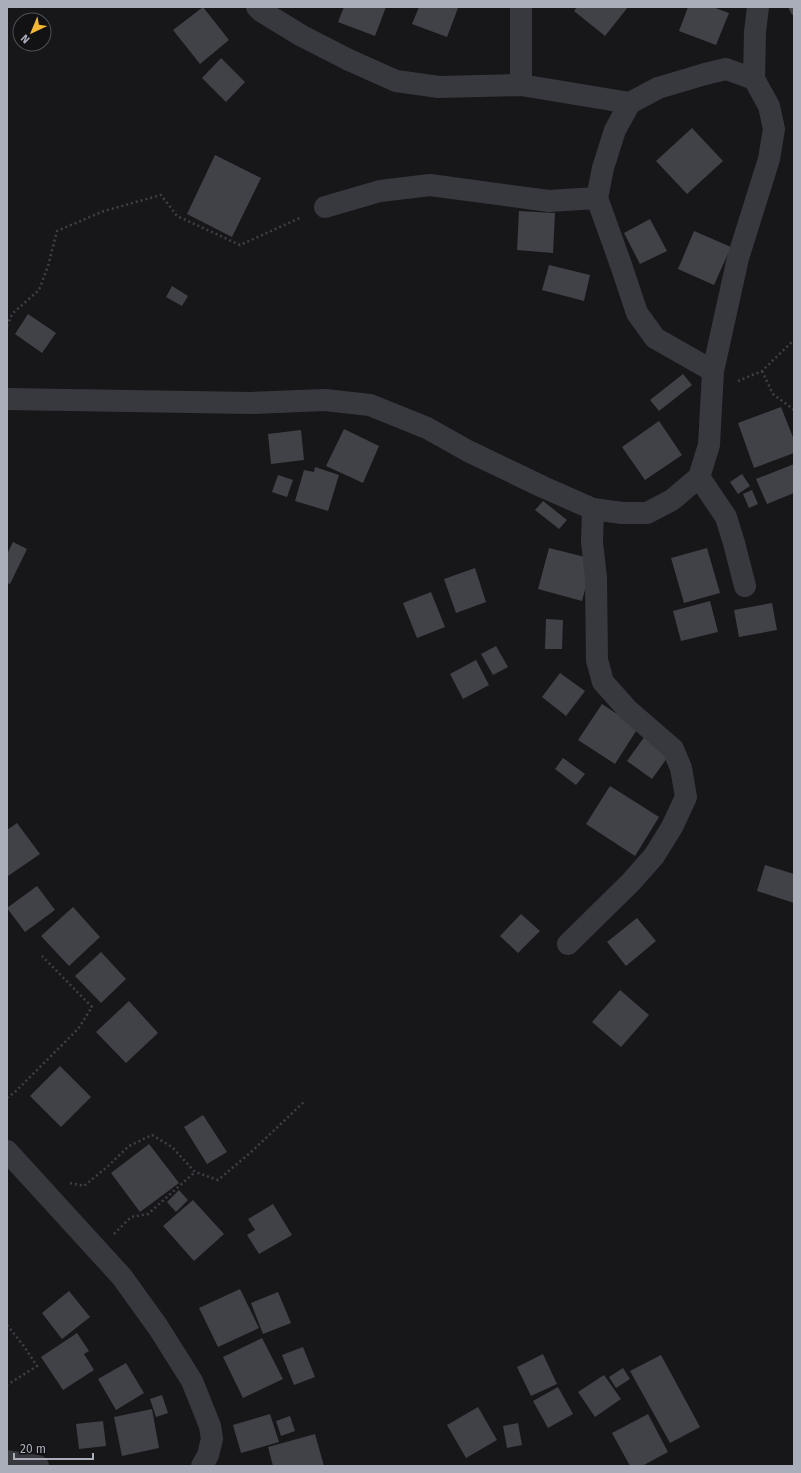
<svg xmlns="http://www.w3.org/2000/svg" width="801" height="1473" viewBox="0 0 801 1473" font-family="'Fira Sans',sans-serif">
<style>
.building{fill:#414247}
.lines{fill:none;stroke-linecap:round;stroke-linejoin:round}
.path{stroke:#3e4046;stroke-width:2.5;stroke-dasharray:2 3;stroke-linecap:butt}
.street{stroke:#38393f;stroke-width:22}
</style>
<rect width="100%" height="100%" fill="#17171a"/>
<path class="building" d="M 203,7 L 229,40 L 200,64 L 173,30 Z
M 344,7 L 386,7 L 375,36 L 338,22 Z
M 419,7 L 454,7 L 458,8 L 447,37 L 412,24 Z
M 577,7 L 628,7 L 605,36 L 574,11 Z
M 688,7 L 713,7 L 729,13 L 716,45 L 679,31 Z
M 788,7 L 794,7 L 794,14 L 792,15 Z
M 221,58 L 245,82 L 226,102 L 202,78 Z
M 692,128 L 723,161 L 687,194 L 656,161 Z
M 215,155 L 261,178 L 232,237 L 187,214 Z
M 519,211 L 555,213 L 553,253 L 517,250 Z
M 650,219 L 667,251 L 640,264 L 624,233 Z
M 694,231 L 731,247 L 714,285 L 678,269 Z
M 549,265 L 590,275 L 584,301 L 542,290 Z
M 172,286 L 188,296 L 182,306 L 166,297 Z
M 28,314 L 56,333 L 42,353 L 15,334 Z
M 683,374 L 692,385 L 659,411 L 650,400 Z
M 781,407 L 794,440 L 794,453 L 754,468 L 738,423 Z
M 659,421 L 682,455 L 645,480 L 622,447 Z
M 344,429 L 379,446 L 363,483 L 326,466 Z
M 301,430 L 304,460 L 271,464 L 268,434 Z
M 794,464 L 794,493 L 767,504 L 756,479 Z
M 315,467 L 339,475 L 328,511 L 295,501 L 304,470 L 314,472 Z
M 742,474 L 750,486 L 738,494 L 730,482 Z
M 278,475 L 293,480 L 287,497 L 272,492 Z
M 752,490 L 758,504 L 749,508 L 743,494 Z
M 543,501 L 567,520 L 559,529 L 535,510 Z
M 13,542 L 27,549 L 10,584 L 7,583 L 7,554 Z
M 549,548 L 593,559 L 582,601 L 538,589 Z
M 707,548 L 720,593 L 684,603 L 671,558 Z
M 475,568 L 486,602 L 456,613 L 444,579 Z
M 431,592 L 445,627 L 417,638 L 403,603 Z
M 710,601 L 718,632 L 681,641 L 673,611 Z
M 772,603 L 777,630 L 739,637 L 734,610 Z
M 546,619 L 563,620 L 562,649 L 545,649 Z
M 496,646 L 508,667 L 493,675 L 481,654 Z
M 476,660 L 489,685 L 463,699 L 450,674 Z
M 560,673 L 585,691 L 566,716 L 542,697 Z
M 602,704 L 638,728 L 615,764 L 578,740 Z
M 645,736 L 670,754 L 652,779 L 627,761 Z
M 563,758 L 585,774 L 576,785 L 555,769 Z
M 610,786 L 659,817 L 635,856 L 586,824 Z
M 17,823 L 40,854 L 8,876 L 7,830 Z
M 765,865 L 794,874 L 794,903 L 757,891 Z
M 37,886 L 55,910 L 25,932 L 7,908 Z
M 73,907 L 100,937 L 69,966 L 41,936 Z
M 521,914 L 540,931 L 518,953 L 500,936 Z
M 637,918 L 656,941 L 626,966 L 607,942 Z
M 101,952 L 126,979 L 101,1003 L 75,976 Z
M 620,990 L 649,1015 L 621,1047 L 592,1022 Z
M 129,1001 L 158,1033 L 126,1063 L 96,1032 Z
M 60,1066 L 91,1097 L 61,1127 L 30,1096 Z
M 203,1115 L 227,1152 L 207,1164 L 184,1127 Z
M 149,1144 L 179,1183 L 140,1212 L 111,1173 Z
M 179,1190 L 188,1200 L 176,1212 L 167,1202 Z
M 193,1200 L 224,1234 L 194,1261 L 163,1226 Z
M 273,1204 L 292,1235 L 259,1254 L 247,1235 L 255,1230 L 248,1219 Z
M 240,1289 L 259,1328 L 218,1347 L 199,1308 Z
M 69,1291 L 90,1317 L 62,1339 L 42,1313 Z
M 278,1292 L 291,1323 L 263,1334 L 251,1303 Z
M 77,1333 L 89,1351 L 84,1354 L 94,1370 L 63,1390 L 41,1357 Z
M 262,1338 L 283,1379 L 243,1398 L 223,1357 Z
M 303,1347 L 315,1377 L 294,1385 L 282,1355 Z
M 543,1354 L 557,1384 L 531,1396 L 517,1367 Z
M 661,1355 L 700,1427 L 670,1443 L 630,1371 Z
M 126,1363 L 144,1393 L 116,1410 L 98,1379 Z
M 623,1368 L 630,1379 L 616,1388 L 609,1377 Z
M 604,1375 L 621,1399 L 595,1417 L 578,1392 Z
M 558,1387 L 573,1414 L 548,1428 L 533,1401 Z
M 162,1395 L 168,1413 L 156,1417 L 150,1399 Z
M 478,1407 L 497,1440 L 466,1458 L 447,1425 Z
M 152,1409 L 159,1448 L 122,1456 L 114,1417 Z
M 270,1414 L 279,1442 L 241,1453 L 233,1425 Z
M 648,1414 L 668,1452 L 642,1466 L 630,1466 L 612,1433 Z
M 290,1416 L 295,1431 L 281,1436 L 276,1421 Z
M 103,1421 L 106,1446 L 79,1449 L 76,1424 Z
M 518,1423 L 522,1445 L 507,1448 L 503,1426 Z
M 315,1434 L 324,1466 L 273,1466 L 268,1447 Z"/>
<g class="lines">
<path class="path" d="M 7,326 L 12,314 L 39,290 L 48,266 L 57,231 L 104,211 L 161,195 L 177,216 L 240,245 L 302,217
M 762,371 L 773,394 L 794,410
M 738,381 L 762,371 L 794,340
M 7,1098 L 15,1092 L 78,1029 L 92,1007 L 42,956
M 70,1183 L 84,1186 L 107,1167 L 129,1146 L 152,1135 L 172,1147 L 195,1172 L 218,1180 L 250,1153 L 304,1102
M 114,1234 L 131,1217 L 148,1214 L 195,1172
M 7,1325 L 23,1345 L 37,1366 L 7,1385"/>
<path class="street" d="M 754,79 L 755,32 L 758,7
M 521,85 L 521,7
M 630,103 L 615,130 L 603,168 L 597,198 L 621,265 L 637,313 L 655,338 L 713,371
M 325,207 L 380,191 L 430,185 L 549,201 L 597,198
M 7,399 L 251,403 L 325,400 L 370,405 L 427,428 L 468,451 L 543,487 L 593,509 L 622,513 L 647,513 L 672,500 L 699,477 L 709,445 L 713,371 L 738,258 L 769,159 L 774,129 L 769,106 L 754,79 L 726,69 L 705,74 L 658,88 L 630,103 L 521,85 L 439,87 L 396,81 L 349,60 L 302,36 L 261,11 L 257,7
M 699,477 L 726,517 L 734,543 L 745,586
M 568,944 L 631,882 L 654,856 L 672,827 L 686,797 L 681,768 L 673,749 L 628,710 L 603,682 L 597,660 L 596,578 L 592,542 L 593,509
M 7,1151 L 122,1277 L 158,1327 L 192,1381 L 210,1426 L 212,1439 L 208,1455 L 202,1466
M 7,1461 L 38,1466"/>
</g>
<rect width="801" height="1473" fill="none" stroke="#a9aeba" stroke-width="16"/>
<g transform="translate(32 32) rotate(224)"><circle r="19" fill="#121215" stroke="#4e5057"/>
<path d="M0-3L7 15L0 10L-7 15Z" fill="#f4b735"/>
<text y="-6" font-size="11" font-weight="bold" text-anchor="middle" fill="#a9aeba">N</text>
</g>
<path d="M14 1453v6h79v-6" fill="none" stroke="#a9aeba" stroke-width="2"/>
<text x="20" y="1453" font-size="12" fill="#a9aeba" stroke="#121215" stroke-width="3" paint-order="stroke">20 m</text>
</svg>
